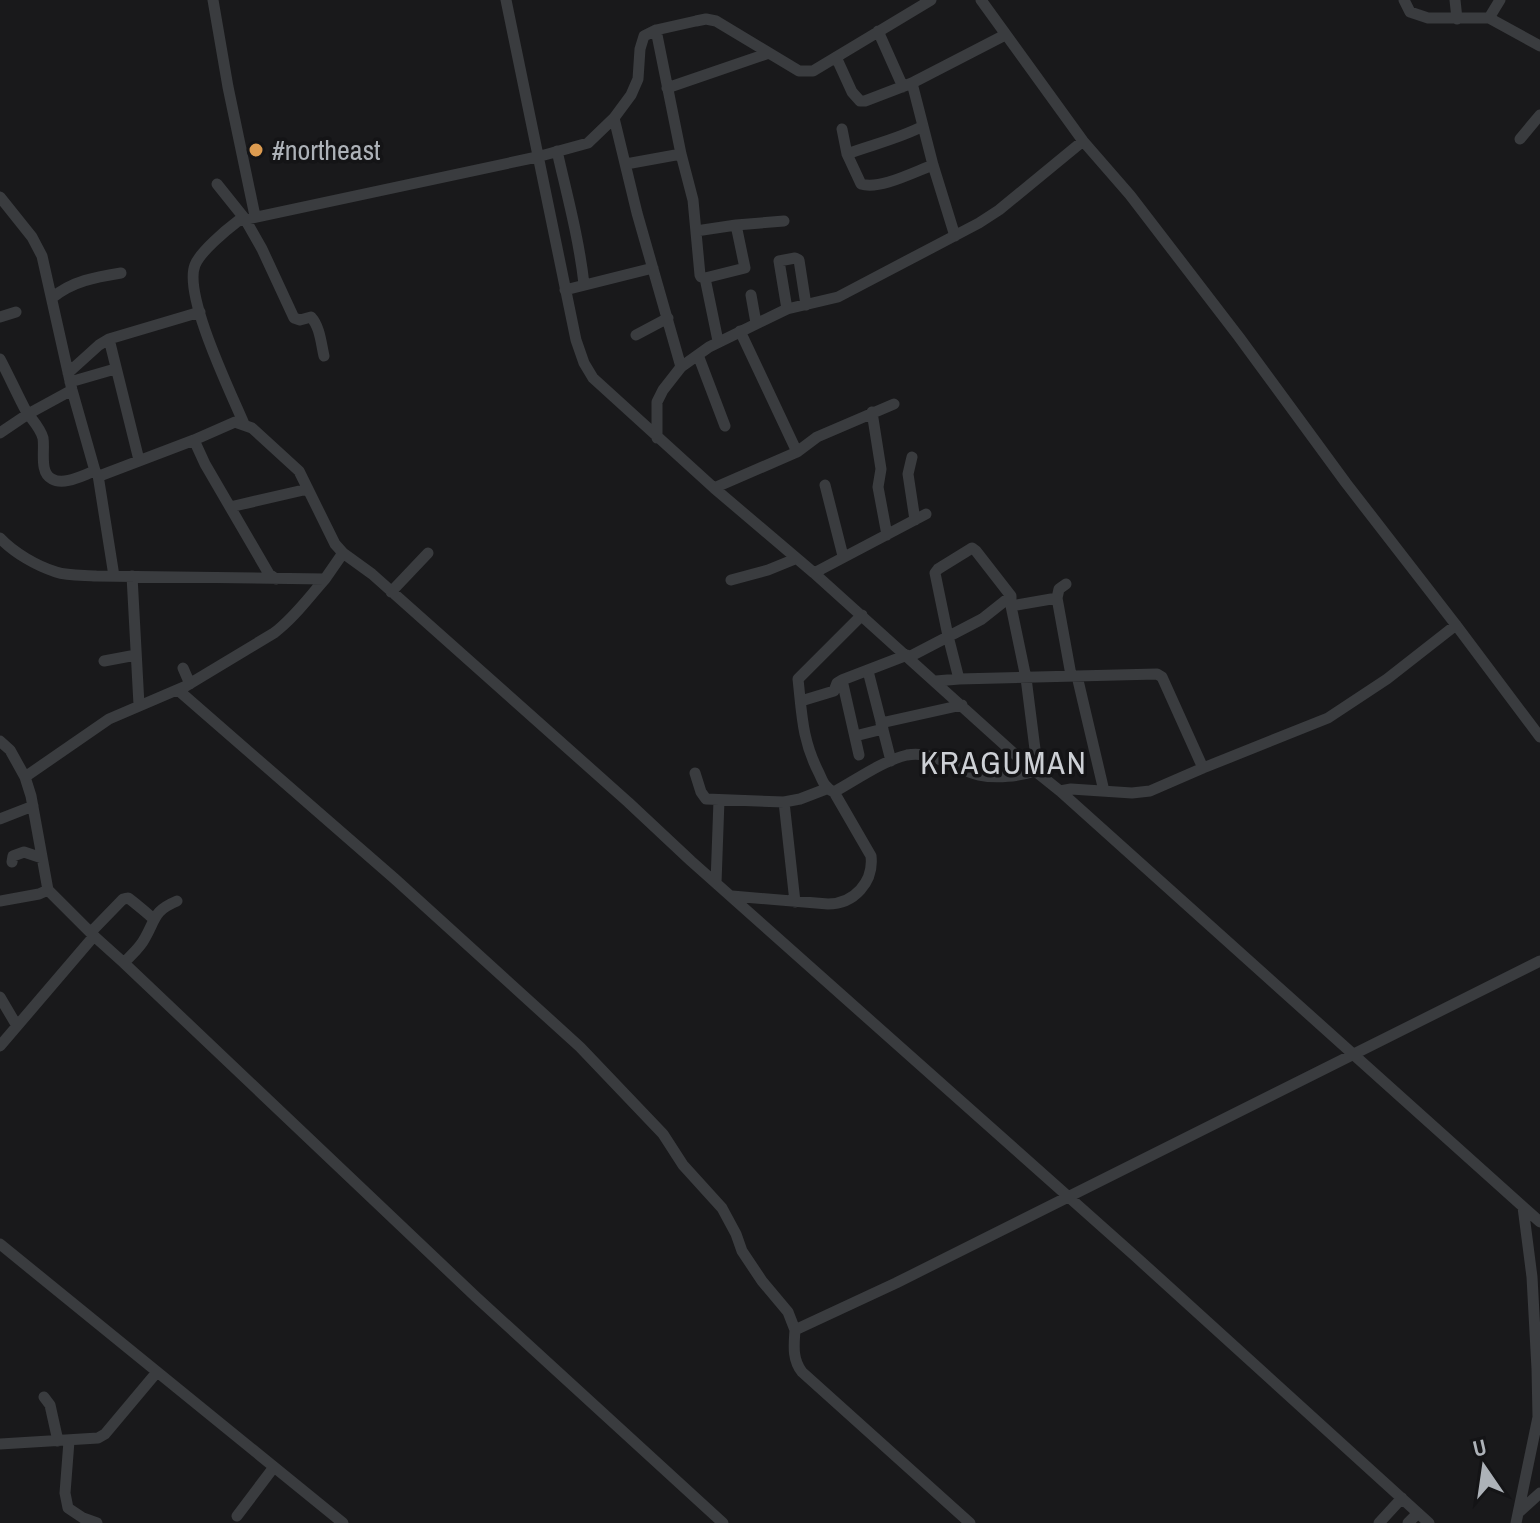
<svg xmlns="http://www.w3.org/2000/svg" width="1540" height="1523" viewBox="0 0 1540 1523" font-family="'Archivo Narrow',sans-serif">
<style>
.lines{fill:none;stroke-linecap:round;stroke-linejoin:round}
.minor{stroke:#3a3c3f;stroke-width:11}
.poi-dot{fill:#dc9b50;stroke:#141416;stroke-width:3}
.labels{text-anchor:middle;stroke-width:7;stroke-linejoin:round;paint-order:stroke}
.poi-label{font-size:28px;fill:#adb2b8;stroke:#141416;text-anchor:start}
.quarter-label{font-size:32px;letter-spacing:2px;fill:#cdd0d5;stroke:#141416}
</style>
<rect width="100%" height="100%" fill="#19191b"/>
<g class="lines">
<path class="minor" d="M 213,0 L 228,87 L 255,216
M 506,0 L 576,340 L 584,363 L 593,378 L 714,488 L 814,573 L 1019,758 L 1060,791 L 1540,1222
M 981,0 L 1083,141 L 1130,195 L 1239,337 L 1346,483 L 1456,625 L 1540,737
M 1404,0 L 1410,12 L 1428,18 L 1489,18 L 1540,46
M 1455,0 L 1457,19
M 1489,18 L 1500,0
M 656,30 L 681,154 L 693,200 L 700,275 L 701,277 L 705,278 L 718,341
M 878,31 L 903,87
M 836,57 L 852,92 L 860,101 L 865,101 L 912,83 L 1005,35
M 912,83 L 933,165 L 955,236
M 667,88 L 769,53
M 614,118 L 637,213 L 681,367
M 842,129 L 847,154 L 861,184 C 880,190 914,172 933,165
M 1520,139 L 1540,115
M 557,151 C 567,195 579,239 584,284
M 847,154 C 871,145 901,138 923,126
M 626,164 L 681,154
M 217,184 L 245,219 L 262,249 L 294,318 L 300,320 L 311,317 C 320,327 321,343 324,356
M 0,197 L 32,237 L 42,256 L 72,390 L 95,471 L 98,475 L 102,475 L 194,440 L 235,422 L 252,428 L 299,471 L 335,544 L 343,553 L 372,574 L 628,802 L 691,861 L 1135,1256 L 1429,1523
M 696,231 L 736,225 L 784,221
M 705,278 L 745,268 L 736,225
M 565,290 L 653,268
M 751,295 L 756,323
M 52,298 C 72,281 96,277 121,273
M 787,309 L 779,261 L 795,258 L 799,260 L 806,305
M 0,317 L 16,312
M 740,331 L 797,452
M 636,335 L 668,318
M 109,339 L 139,460
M 698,355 L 725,426
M 0,359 C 9,376 17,394 26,411 C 32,420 40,427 43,438 C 45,450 39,473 52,479 C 64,486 83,475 95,471
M 68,373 L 99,345 L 109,339 L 200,312
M 70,382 L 115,369
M 872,412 L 881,469 L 878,487 L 887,535
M 244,424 C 231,393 183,295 195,265 C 200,252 226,230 238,221 L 537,157 L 588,143 L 614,118 L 631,95 L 638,79 L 640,49 L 644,36 L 656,30 L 696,21 L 706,19 L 716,21 L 799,71 L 813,71 L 931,0
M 0,433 L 28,414 L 72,390
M 657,438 L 657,402 L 663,390 L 681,367 L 709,347 L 787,309 L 838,297 L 979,223 L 999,210 L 1083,141
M 194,440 L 205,464 L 269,574 L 276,579
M 912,457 L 908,474 L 915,520
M 98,475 L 114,576
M 825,485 L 843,556
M 714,488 L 797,452 L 817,437 L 894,404
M 230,507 L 308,489
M 0,538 C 14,553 37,566 56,572 C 68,576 84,575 96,576 L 325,579 L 343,553
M 814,573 L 926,514
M 132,576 L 139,705
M 325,579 C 309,597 294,618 274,633 L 186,686 L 109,719 L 25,777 L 31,796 L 48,890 L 94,936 L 124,963 L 476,1297 L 723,1523
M 731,580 L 768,570 L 795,559
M 1066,584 L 1059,589 L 1057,598 L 1071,675
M 391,592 L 428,553
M 1011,606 L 1057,598
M 909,657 L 982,619 L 1011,596
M 104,661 L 136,655
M 183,668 L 190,684
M 868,671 L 891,761
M 1077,676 L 1104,791
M 959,679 L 948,636 L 935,573 L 938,569 L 972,548 L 976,551 L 1011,596 L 1011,606 L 1026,678 L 1038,773
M 842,680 L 859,755
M 936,681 L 959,679 L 1157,674 L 1162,677 L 1203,768
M 178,690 L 395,879 L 580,1047 L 663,1134 L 683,1165 L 722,1208 L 736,1234 L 742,1251 L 762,1281 L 788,1312 L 795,1330
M 801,701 L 834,691 L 837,683 L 842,680 L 907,655
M 881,723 L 962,705
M 855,736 L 883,729
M 0,741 L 10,750 L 25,777
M 695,773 L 701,792 L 706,799 L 784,802 L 800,799 L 826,789
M 1060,791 L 1071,789 L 1132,793 L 1150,791 L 1203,768 L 1328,718 L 1387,679 L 1456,625
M 834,792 C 825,788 823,782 819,773 C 802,740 802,715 798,679 L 862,615
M 784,802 L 795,902
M 0,819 L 33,806
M 12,862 L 13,856 L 24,852 L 42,858
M 716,883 L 719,800
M 732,896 L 828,904 C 854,904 874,882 871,856 L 834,792 C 856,780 884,760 907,755 C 934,750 955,770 979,775 C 997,779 1019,776 1035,771
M 0,901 L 39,894 L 48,890
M 91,932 L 123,899 C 125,899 127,898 128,898 C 130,899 151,916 153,919
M 124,963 C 131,955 140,948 145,938 C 156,919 153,911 177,901
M 0,997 L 17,1026
M 0,1046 L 94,936
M 0,1244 L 343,1523
M 44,1397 L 50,1405 L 58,1441
M 69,1441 L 65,1493 L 68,1508 L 83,1518 L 97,1523
M 0,1444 L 98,1438 L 105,1434 L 157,1372
M 1518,1513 L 1540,1493
M 237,1516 L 274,1467
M 970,1523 L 802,1372 C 792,1359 794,1345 795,1330 L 896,1283 L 1540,961
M 1379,1523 L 1402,1498
M 1408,1523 L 1418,1513
M 1516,1523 L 1538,1417 L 1537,1369 L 1532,1277 L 1523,1207"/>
</g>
<circle class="poi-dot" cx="256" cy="150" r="8"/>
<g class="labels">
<g class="poi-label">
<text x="272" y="160">#northeast</text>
</g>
<g class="quarter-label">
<text x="1004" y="774">KRAGUMAN</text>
</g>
</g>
<g transform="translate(1484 1467) rotate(347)" stroke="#141416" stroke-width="6" paint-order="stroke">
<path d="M0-6L14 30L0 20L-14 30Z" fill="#adb2b8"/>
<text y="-12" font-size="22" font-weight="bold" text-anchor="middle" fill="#adb2b8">U</text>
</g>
</svg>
